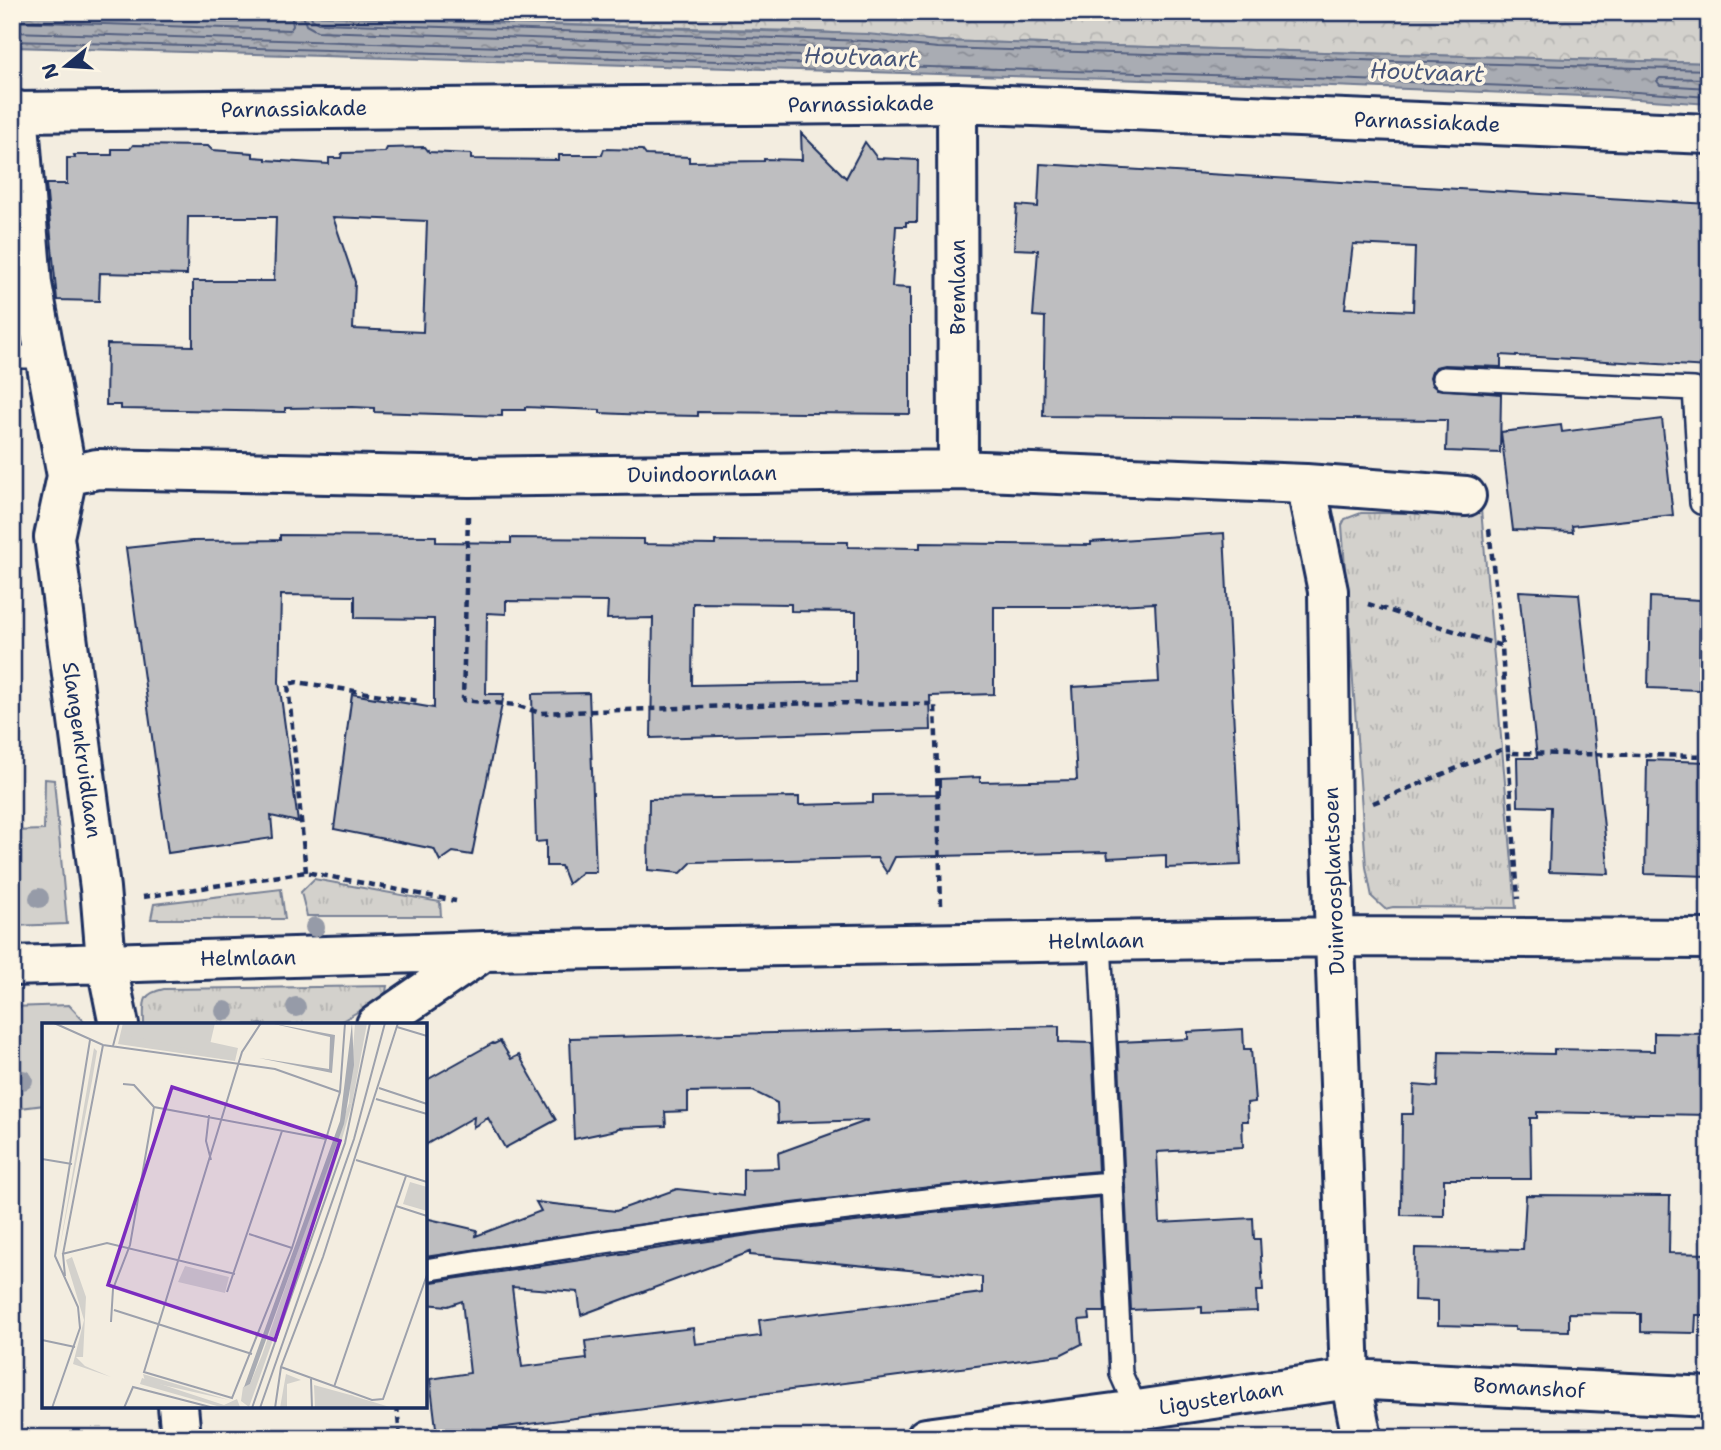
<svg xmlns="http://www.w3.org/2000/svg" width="1721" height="1450" viewBox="0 0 1721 1450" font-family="'Shantell Sans',sans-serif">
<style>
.grass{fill:url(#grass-tufts);stroke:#778095;stroke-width:2}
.forest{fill:url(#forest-crowns);stroke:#778095;stroke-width:2}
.garden{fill:#d3d1cc;stroke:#778095;stroke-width:2}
.water{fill:url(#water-ripples);stroke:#707a91;stroke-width:2}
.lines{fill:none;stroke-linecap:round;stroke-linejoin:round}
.shore{stroke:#546180;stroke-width:2}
.building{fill:#bebec0;stroke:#1b2f5e;stroke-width:2;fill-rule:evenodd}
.lane-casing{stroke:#1b2f5e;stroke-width:26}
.street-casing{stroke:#1b2f5e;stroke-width:44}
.path{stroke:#1b2f5e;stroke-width:4.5;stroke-dasharray:7 5;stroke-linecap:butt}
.lane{stroke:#fcf5e5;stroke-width:21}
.street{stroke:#fcf5e5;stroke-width:38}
.tree{fill:#969ba8}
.labels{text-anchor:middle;stroke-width:7;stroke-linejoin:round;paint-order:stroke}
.street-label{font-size:21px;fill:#1b2f5e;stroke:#fcf5e5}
.water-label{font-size:23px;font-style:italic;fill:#465478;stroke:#fcf5e5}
.inset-road{fill:none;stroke:#9da1ac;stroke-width:2}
.view{fill:#7b2cbf;fill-opacity:0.15;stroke:#7b2cbf;stroke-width:3.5}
.inset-edge{fill:none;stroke:#1b2f5e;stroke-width:3.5}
</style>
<defs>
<pattern id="grass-tufts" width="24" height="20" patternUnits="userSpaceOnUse" patternTransform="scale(1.75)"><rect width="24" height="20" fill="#d3d1cc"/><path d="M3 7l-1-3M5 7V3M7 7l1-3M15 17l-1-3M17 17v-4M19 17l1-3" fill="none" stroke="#b5b4b2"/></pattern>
<pattern id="forest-crowns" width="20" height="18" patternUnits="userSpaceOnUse" patternTransform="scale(1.75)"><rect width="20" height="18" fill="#d3d1cc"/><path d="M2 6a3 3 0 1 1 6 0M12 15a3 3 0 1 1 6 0" fill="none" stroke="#b5b4b2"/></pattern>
<pattern id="water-ripples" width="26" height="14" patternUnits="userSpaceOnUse" patternTransform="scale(1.75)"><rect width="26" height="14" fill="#a9acb3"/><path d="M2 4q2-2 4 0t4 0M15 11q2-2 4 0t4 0" fill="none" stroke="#898c95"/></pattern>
</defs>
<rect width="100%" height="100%" fill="#f3ede0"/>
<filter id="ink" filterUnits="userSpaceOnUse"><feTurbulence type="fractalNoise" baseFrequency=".0143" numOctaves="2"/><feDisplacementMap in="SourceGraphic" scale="14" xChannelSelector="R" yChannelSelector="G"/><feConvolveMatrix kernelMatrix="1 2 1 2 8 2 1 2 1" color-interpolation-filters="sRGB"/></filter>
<g filter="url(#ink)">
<path class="grass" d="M 1481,509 L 1516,908 L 1393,907 L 1385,909 L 1372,897 L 1366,867 L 1342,525 L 1345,519 L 1361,513 L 1426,513 Z
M 314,879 L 440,902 L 441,916 L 307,916 L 301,892 Z
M 281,889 L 285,919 L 151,919 L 154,904 Z
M 387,986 L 386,992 L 379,999 L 337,1024 L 144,1025 C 144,1003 140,994 164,989 Z"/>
<path class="forest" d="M 141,12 L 1445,12 L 1709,20 L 1709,63 L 938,41 C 816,28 694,29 572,25 C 428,21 285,14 141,12 Z"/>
<path class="garden" d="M 45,779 L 54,780 L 67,924 L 12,926 L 12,831 L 44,830 Z
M 69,1005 L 83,1020 L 84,1025 L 44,1025 L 44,1105 L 12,1109 L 12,1007 Z"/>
<path class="water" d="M 12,12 L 286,14 L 485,23 L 867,34 L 938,41 L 1709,63 L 1709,104 L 1607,97 L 1281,84 L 12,47 Z"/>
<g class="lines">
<path class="shore" d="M 310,12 L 312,19 L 318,23 L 867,41 L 938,48 L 1709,70
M 12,21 L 290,30 L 293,26 L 291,12
M 12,32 L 834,57 L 887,58 L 891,55 L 888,51 L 866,49 L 317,31 L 306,25 L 302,12
M 12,41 L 1282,77 L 1607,90 L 1709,97
M 1709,79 L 1660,78 L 1657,81 L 1660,85 L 1709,88"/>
</g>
<path class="building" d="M 801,133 L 846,178 L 865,142 L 877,158 L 918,160 L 917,222 L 906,222 L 906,226 L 896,226 L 892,287 L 910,288 L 910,414 L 698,412 L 698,416 L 646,415 L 600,413 L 600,410 L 525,407 L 525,410 L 502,410 L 502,416 L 374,412 L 374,408 L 352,407 L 285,408 L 285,412 L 121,409 L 121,405 L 106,405 L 107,344 L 193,346 L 193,281 L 274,281 L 276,217 L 188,217 L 187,275 L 100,273 L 99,301 L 57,300 L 46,184 L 67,184 L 67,158 L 75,158 L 74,155 L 112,155 L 112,149 L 130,149 L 133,145 L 208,146 L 212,150 L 253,153 L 253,157 L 266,158 L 266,160 L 329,164 L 329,158 L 341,158 L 342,153 L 385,152 L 387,148 L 425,147 L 429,152 L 471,154 L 471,159 L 559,160 L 559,155 L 602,155 L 604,149 L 642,150 L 646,155 L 689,157 L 689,162 L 764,161 L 764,159 L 802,160 ZM 333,217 L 427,221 L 423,332 L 353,329 L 355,282 Z
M 1040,164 L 1709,204 L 1709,367 L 1501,355 L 1501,367 L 1444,365 L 1436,367 L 1432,372 L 1430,378 L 1432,385 L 1437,389 L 1501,394 L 1500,453 L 1446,451 L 1447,420 L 1043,416 L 1045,317 L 1033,316 L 1038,250 L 1014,249 L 1017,205 L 1038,207 ZM 1353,244 L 1415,247 L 1413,311 L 1345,308 Z
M 1662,419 L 1673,515 L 1572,526 L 1573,532 L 1513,530 L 1501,432 L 1561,425 L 1562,432 Z
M 1224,533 L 1241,865 L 1166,868 L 1166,855 L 1108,858 L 1107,852 L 895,857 L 887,873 L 877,858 L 692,862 L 681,873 L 648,870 L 649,799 L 799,797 L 799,805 L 873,803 L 873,795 L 940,794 L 940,779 L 980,777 L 980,782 L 1077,780 L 1072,687 L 1159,682 L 1155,603 L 1078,607 L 994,607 L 994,694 L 930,696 L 931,730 L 651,738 L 653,618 L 607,619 L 608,602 L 506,601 L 506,614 L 487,613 L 486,694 L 504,694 L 472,855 L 453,852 L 440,861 L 434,849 L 334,829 L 352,694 L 434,708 L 434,619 L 355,618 L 355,596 L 281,595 L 279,682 L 298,822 L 271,816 L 273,838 L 168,853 L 126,548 L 192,541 L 280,540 L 280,535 L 436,536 L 436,542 L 511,543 L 511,538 L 644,539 L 644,544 L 715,545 L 715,541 L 848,542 L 848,547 L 920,548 L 920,543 L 1091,545 L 1091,542 ZM 693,603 L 791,604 L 791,611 L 856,612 L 856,682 L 692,685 Z
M 1519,591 L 1579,594 L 1609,874 L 1549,872 L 1551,807 L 1518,806 L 1517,758 L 1537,758 Z
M 1650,597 L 1700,600 L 1699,690 L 1648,688 Z
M 589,693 L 596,872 L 582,872 L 568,884 L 561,866 L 546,866 L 546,841 L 536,842 L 532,694 Z
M 1647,760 L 1709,762 L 1709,876 L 1645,874 Z
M 1059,1026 L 1059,1042 L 1092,1043 L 1098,1171 L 939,1186 L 766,1206 L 425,1257 L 425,1218 L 477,1230 L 476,1236 L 541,1211 L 536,1202 L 616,1211 L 677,1189 L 743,1196 L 743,1169 L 779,1168 L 778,1153 L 869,1120 L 778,1123 L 777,1103 L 753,1091 L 688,1092 L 688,1111 L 665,1112 L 666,1126 L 618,1128 L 616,1130 L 574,1139 L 570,1038 Z
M 1243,1029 L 1244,1049 L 1251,1049 L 1255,1102 L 1247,1103 L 1248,1121 L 1242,1121 L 1243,1147 L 1157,1152 L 1160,1223 L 1253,1218 L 1254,1239 L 1260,1239 L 1263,1291 L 1256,1291 L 1257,1311 L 1202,1313 L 1202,1307 L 1131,1310 L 1118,1042 L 1188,1039 L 1188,1032 Z
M 1654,1033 L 1709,1034 L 1709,1115 L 1537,1112 L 1537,1118 L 1530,1118 L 1531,1179 L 1444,1179 L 1444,1216 L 1401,1215 L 1402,1114 L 1413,1114 L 1414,1085 L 1438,1087 L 1439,1052 L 1554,1054 L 1554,1049 L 1654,1051 Z
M 500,1041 L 511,1059 L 519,1055 L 556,1120 L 505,1148 L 488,1118 L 473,1127 L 474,1117 L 425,1145 L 425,1081 L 493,1043 L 494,1044 Z
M 1526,1195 L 1670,1196 L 1669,1253 L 1709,1254 L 1709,1315 L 1696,1315 L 1695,1333 L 1641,1332 L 1641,1314 L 1569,1313 L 1569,1331 L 1515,1330 L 1515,1327 L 1438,1325 L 1438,1301 L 1414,1300 L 1415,1248 L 1523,1250 Z
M 1100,1197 L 1105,1312 L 1089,1312 L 1090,1319 L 1079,1320 L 1082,1344 L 1060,1355 L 437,1436 L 430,1379 L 470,1373 L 462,1301 L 448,1306 L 425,1304 L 425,1283 L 769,1232 L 941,1212 ZM 750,1252 L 750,1255 L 982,1277 L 982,1293 L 759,1320 L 761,1336 L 695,1344 L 693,1328 L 585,1341 L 587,1359 L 522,1367 L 512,1287 L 578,1292 L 581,1315 Z"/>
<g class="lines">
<defs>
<path id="lane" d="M 12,357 L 45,357
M 1443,378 L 1694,389 L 1701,503 L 1709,503
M 1112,1183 L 1121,1374 L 1137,1410 L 1139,1438
M 425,1270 C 652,1233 883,1200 1112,1183 L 1100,941"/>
<path id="street" d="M 957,103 L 958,470
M 18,111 L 32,284 L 67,476 L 54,537 L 100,888 L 106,961 L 119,1025
M 12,112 L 957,103 L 1709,134
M 67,476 L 97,469 L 469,477 L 958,470 L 1306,484 L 1466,496
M 1306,484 L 1328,591 L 1331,820 L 1350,1379 L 1362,1438
M 12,966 L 484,951 L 1336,937 L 1709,939
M 376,1025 L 484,951
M 178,1406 L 181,1438
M 926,1438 L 1137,1410 L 1350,1379 L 1709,1397"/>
</defs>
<use href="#lane" class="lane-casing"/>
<use href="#street" class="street-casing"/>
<path class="path" d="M 468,516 L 463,700 L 516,705 L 540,713 L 814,703 L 935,704 L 941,905
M 1489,529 L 1502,646
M 1368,604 L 1502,646 L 1508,753 L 1709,756
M 1508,753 L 1518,899
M 1373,803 L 1508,747
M 306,872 L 288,684 L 297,682 L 419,701
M 143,897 L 306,872 L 456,901
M 397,1406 L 400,1438"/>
<use href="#lane" class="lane"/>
<use href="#street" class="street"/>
</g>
<g class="tree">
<circle cx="39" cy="898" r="10"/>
<circle cx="315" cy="927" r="10"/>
<circle cx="296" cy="1007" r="10"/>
<circle cx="225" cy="1011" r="10"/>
<circle cx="23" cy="1080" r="10"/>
</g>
</g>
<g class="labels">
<g class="street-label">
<text transform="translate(861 104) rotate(-1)" y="7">Parnassiakade</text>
<text transform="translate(294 109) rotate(-1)" y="7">Parnassiakade</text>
<text transform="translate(1427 122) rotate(2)" y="7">Parnassiakade</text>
<text transform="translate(958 287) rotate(-90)" y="7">Bremlaan</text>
<text transform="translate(702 474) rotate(-1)" y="7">Duindoornlaan</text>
<text transform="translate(82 750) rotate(82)" y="7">Slangenkruidlaan</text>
<text transform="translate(1334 881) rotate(-92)" y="7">Duinroosplantsoen</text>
<text transform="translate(1096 941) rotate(-1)" y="7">Helmlaan</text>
<text transform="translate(248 958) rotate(-1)" y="7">Helmlaan</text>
<text transform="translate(1529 1388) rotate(3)" y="7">Bomanshof</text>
<text transform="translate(1221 1398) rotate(-9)" y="7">Ligusterlaan</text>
</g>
<g class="water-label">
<text transform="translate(861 57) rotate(2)" y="8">Houtvaart</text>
<text transform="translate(1427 72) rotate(2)" y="8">Houtvaart</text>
</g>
</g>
<g transform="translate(42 1023)">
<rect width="385" height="385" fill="#f3ede0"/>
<path d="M 81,0 L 196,25 L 193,38 L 76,21 ZM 313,0 L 325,0 L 310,81 L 307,80 ZM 52,25 L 55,28 L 50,58 L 17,229 ZM 368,159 L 385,164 L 385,188 L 361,181 ZM 30,234 L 44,274 L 41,334 L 34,334 L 43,343 L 69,354 L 31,341 L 42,297 L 24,237 ZM 143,243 L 187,254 L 183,270 L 136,259 ZM 244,351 L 259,357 L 245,361 L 245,385 L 238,385 ZM 100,355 L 182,382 L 195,376 L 198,384 L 182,385 L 98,361 ZM 272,362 L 312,373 L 311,385 L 273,385 Z" fill="#d3d1cc"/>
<path d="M 307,80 L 310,81 L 290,151 L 207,384 L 199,378 L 201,364 L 208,361 L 220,332 ZM 101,351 L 187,377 L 103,358 ZM 308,372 L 351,385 L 306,385 Z" fill="#d3d1cc"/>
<path d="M 86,0 L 173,0 L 166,30 L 83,12 Z" fill="#d3d1cc"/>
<path d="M 228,0 L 293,12 L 290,50 L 217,35 L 287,46 L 288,14 ZM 310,0 L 312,42 L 302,101 L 208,361 L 202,364 L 298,98 Z" fill="#a9acb3"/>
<path class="inset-road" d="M 12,0 L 61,22 L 233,46 L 298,69M 219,0 L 200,29 L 102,349 L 190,375 L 250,225 L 284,116 L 298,69 L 303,0M 355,4 L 385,13M 71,23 L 77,0M 81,61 L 92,62 L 112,84 L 284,116M 337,65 L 385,81M 334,76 L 385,91M 167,92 L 164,118 L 169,137M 0,136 L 30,141M 314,137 L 385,159M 354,183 L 385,193M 207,211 L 250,225M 20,231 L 65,220 L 193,251M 23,253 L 21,231 L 61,22M 185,269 L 240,108M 72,287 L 210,331M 69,299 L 71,266 L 88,222 L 112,84M 0,317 L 33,324M 239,344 L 330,377 L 341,376 L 385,252M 269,356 L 270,385M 292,364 L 364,153M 10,385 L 38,305 L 36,284 L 13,233 L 48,17M 82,385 L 91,364 L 172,385M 210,385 L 303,120 L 328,0M 218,385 L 312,116 L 343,0M 233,385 L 239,344 L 281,234 L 356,0"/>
<path class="view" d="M 130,64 L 298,118 L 233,317 L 66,262 Z"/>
<rect width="385" height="385" class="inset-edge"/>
</g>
<rect width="1721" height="1450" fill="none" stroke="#fcf5e5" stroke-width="42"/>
<rect x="21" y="21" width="1679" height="1408" fill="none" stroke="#1b2f5e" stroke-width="2.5" filter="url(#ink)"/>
<g transform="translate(66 66) rotate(252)" stroke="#fcf5e5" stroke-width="5" paint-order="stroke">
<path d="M0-5L12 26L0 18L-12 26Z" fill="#1b2f5e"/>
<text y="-10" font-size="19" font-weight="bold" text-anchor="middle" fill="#1b2f5e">N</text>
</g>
</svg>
